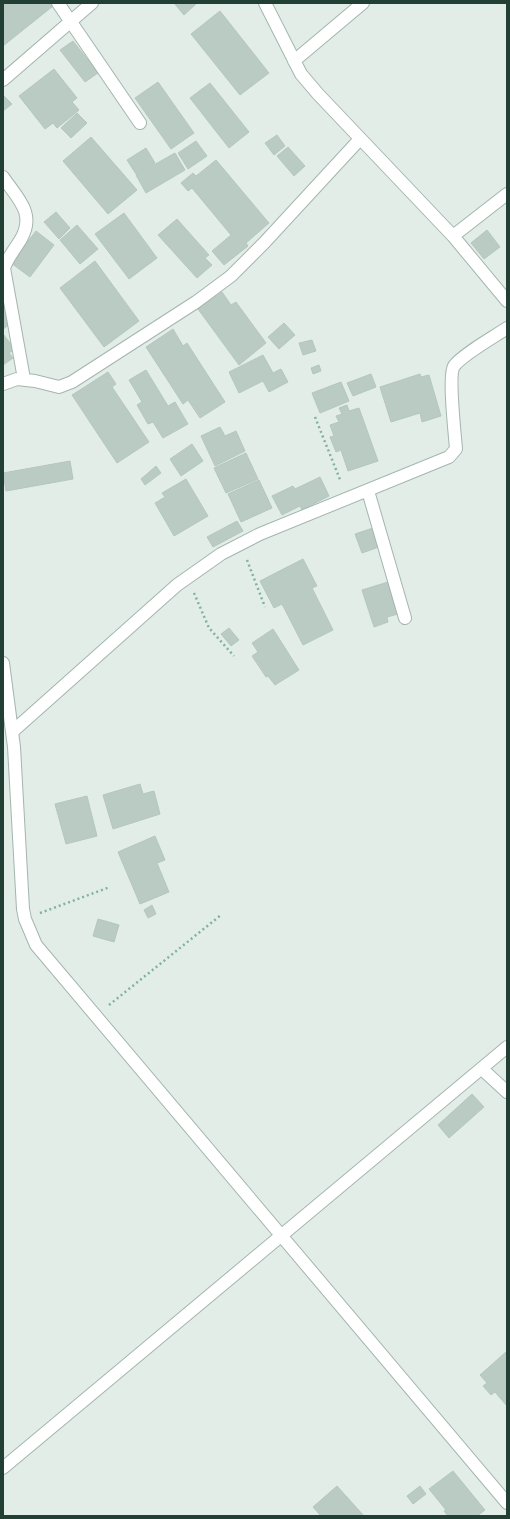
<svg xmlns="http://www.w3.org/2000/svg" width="510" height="1519" viewBox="0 0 510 1519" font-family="Arial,sans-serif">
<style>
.building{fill:#bacbc3;stroke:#b4c7be}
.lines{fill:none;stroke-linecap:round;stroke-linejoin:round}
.minor-casing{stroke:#a4b5af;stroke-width:14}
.path{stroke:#81b2a0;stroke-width:2.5;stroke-dasharray:2 3;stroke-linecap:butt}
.minor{stroke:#fff;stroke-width:12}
</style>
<rect width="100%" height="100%" fill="#e2ede8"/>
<path class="building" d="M 3,3 L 50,3 L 53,6 L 3,46 Z
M 174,3 L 197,3 L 184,15 Z
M 220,11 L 269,73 L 240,95 L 191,34 Z
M 73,41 L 98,73 L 85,82 L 60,50 Z
M 54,69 L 77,98 L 72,102 L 79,110 L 57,128 L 53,123 L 45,129 L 19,96 Z
M 158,82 L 194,133 L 171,149 L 135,98 Z
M 210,83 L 249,132 L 229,148 L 190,98 Z
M 4,96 L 12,104 L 3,111 L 3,97 Z
M 77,113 L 87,123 L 71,138 L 61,128 Z
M 277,135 L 285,146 L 274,155 L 265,143 Z
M 91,137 L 137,190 L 108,214 L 63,161 Z
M 196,141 L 207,156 L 188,169 L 178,153 Z
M 288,147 L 305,166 L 294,176 L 277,156 Z
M 146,148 L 155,163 L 136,174 L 127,160 Z
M 175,153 L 185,170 L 146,193 L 136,175 Z
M 216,160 L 269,223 L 246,243 L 248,246 L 224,265 L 212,251 L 231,235 L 192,188 L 188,191 L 181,183 L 193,173 L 196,176 Z
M 56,212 L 70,228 L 59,239 L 44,222 Z
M 124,213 L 157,258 L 129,279 L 95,234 Z
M 177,219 L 209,255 L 205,258 L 212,265 L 197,278 L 158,235 Z
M 77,225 L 98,249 L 80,264 L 60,240 Z
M 487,230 L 500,247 L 484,259 L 471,243 Z
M 36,231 L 54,245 L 30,277 L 11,263 Z
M 95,261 L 139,321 L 104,347 L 60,288 Z
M 222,292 L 231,305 L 236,302 L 266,343 L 239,365 L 198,309 Z
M 3,296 L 10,324 L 3,329 Z
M 284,323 L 295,335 L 279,349 L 268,337 Z
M 173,329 L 183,346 L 187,343 L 225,402 L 200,418 L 188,400 L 183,404 L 146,347 Z
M 3,334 L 15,349 L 9,353 L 13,358 L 3,365 Z
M 312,340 L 316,351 L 303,355 L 299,343 Z
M 263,355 L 273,373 L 281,369 L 288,382 L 269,392 L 263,381 L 239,393 L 229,372 Z
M 319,365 L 321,371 L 313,374 L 311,368 Z
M 146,370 L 168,406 L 175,402 L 188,424 L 163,438 L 153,422 L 148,424 L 137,405 L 142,402 L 129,380 Z
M 108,372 L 116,384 L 112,387 L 149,442 L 117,463 L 72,395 Z
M 371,374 L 376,387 L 353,396 L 347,383 Z
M 420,374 L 421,377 L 429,375 L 441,416 L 422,422 L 420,413 L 391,422 L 380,387 Z
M 341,382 L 349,401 L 320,413 L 312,393 Z
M 347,405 L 349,411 L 359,408 L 378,461 L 348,471 L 341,450 L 336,452 L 330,437 L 334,436 L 330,425 L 339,422 L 336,416 L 342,414 L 339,408 Z
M 220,427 L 225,436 L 236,431 L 245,451 L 215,466 L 201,436 Z
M 192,444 L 203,461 L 181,476 L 170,459 Z
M 246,453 L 258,479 L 226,493 L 214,468 Z
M 70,461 L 73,479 L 6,491 L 3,473 Z
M 156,466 L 161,473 L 145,485 L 141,479 Z
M 320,477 L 329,496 L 302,510 L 300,506 L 282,515 L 272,496 L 293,486 L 295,489 Z
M 186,479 L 208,516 L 174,536 L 155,503 L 165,497 L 162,493 Z
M 259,480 L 272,508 L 241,522 L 228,494 Z
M 237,521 L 243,531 L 213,547 L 207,537 Z
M 373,528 L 379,547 L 362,553 L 355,534 Z
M 303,559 L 317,586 L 312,588 L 333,630 L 303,645 L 282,604 L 274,608 L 260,581 Z
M 388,582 L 398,614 L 387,617 L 388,622 L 374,627 L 362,590 Z
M 229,628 L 239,640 L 231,646 L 221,634 Z
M 273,629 L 299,670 L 275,685 L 268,676 L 266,677 L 252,656 L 258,652 L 252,643 Z
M 140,784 L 143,794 L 154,791 L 160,814 L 113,829 L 103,795 Z
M 87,796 L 97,836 L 66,844 L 55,804 Z
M 155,836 L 165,860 L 157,863 L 169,892 L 140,904 L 118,852 Z
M 152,905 L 156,914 L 148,918 L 144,910 Z
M 98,919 L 119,925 L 114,942 L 93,936 Z
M 472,1094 L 484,1107 L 449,1138 L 438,1125 Z
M 507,1351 L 507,1406 L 495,1392 L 491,1395 L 483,1386 L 487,1383 L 480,1375 Z
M 453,1471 L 485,1510 L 477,1516 L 448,1516 L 444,1511 L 446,1510 L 429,1489 Z
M 337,1486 L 364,1516 L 321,1516 L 313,1507 Z
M 420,1486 L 426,1494 L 413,1504 L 407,1496 Z"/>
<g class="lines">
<defs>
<path id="minor" d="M 58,3 L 140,123
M 265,3 L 301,74 L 318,94 L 453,236 L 507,301
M 294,61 L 363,3
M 3,80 L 92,3
M 3,177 C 17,198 36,213 21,239 C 15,249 8,257 4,268 L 24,379
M 453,236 L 507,194
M 3,384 L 17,379 L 35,381 L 59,387 L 72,382 L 196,302 L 231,276 L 264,243 L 360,139
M 368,491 L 405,618
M 3,663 L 14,747 L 23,909 L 25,919 L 36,945 L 507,1503
M 12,732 L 177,585 L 221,554 L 260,534 L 449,457 L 456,449 C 455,435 448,375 454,366 C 463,354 494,337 507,328
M 482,1069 L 507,1092
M 3,1468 L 507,1047"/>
</defs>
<use href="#minor" class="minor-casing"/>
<path class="path" d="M 315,417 L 341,482
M 247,560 L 265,607
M 194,593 L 209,628 L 234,656
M 40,913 L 110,887
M 109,1005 L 221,915"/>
<use href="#minor" class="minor"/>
</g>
<rect width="510" height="1519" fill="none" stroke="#213f35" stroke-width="8"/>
</svg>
